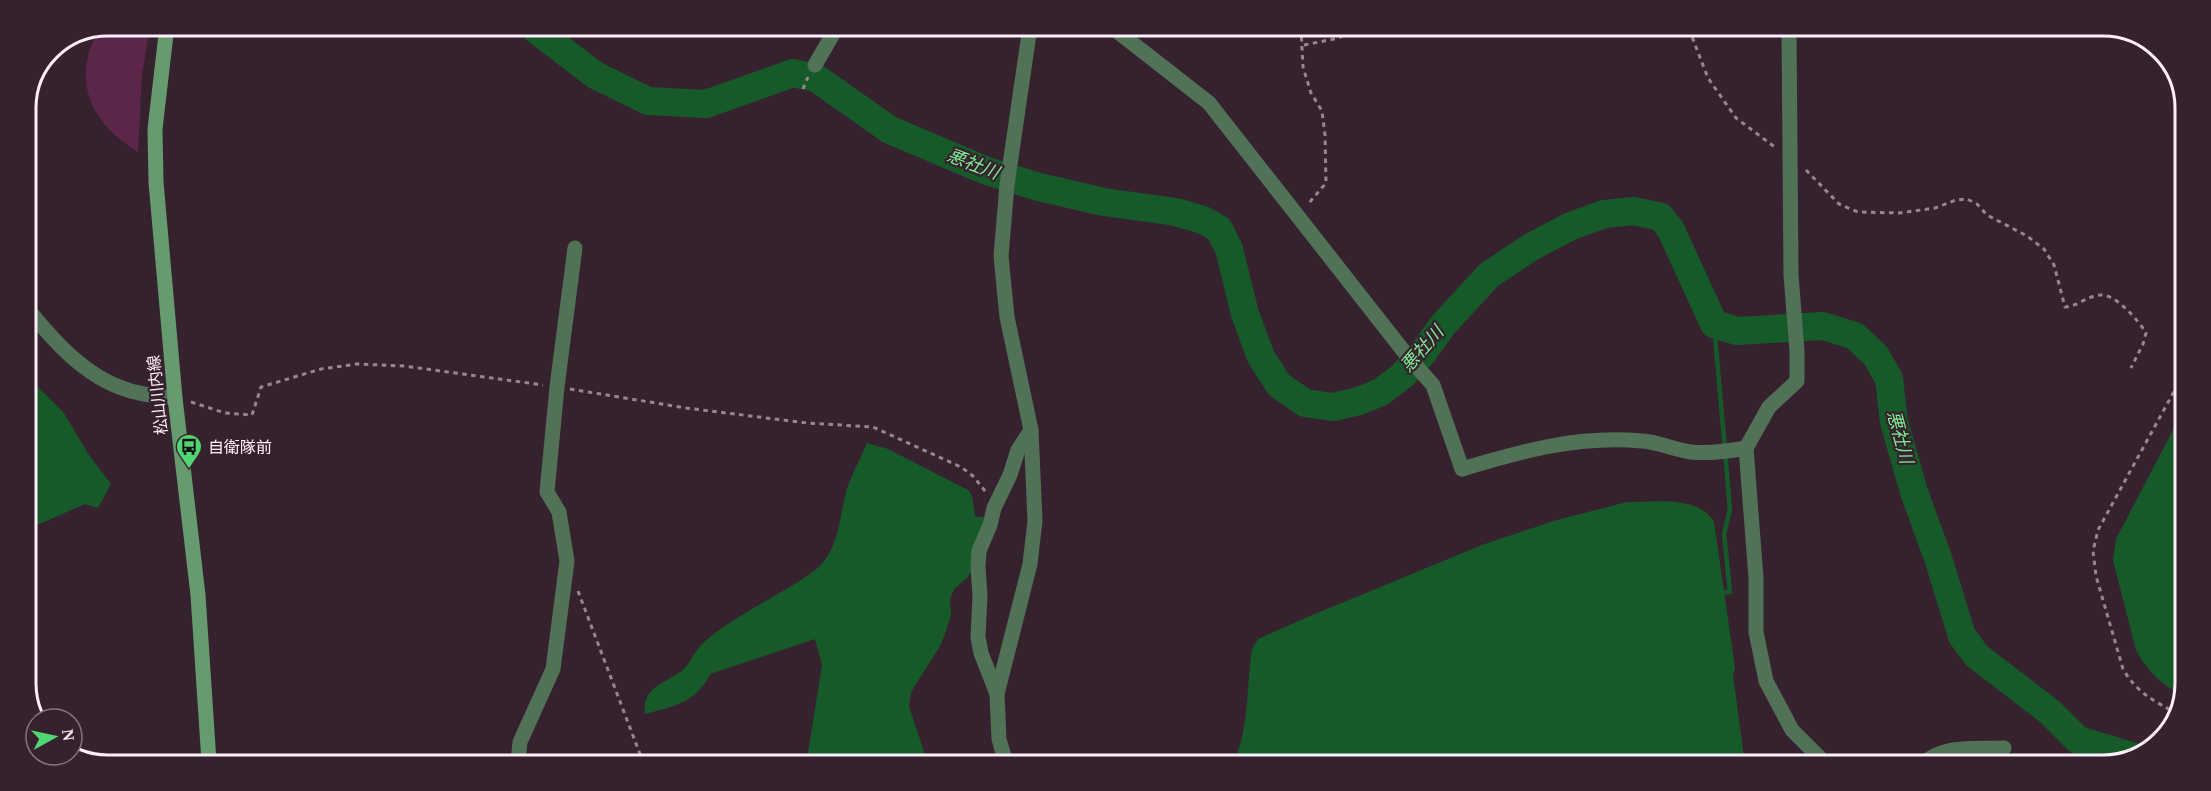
<svg xmlns="http://www.w3.org/2000/svg" width="2211" height="791" font-family="'Times New Roman','Noto Sans JP',serif">
	<style>
		.green { fill: #5c2649 }
		.water { fill: #175a2a }
		.lines { fill: none; stroke-linecap: round; stroke-linejoin: round }
		.stream { stroke: #175a2a; stroke-width: 4.5 }
		.river { stroke: #175a2a; stroke-width: 28 }
		.path { stroke: #978690; stroke-width: 3; stroke-dasharray: 4.5 4.5; stroke-linecap: butt }
		.minor { stroke: #517256; stroke-width: 15 }
		.tertiary { stroke: #517256; stroke-width: 15 }
		.secondary { stroke: #669b6f; stroke-width: 15 }
		.labels { text-anchor: middle; stroke-width: 4.5; stroke-linejoin: round; paint-order: stroke }
		.street-label { font-size: 16px; fill: #fef0f8; stroke: #36222e }
		.poi-label { font-size: 16px; fill: #fef0f8; stroke: #36222e; text-anchor: start }
		.water-label { font-size: 18px; font-style: italic; fill: #7fec95; stroke: #36222e }
		.rim { fill: none; stroke: #fef0f8; stroke-width: 3 }
	</style>
	<rect width="100%" height="100%" fill="#36222e"/>
	<!-- green -->
	<path class="green" d="M108 26H150L142 75 138 152C103 131 78 99 88 56 90 47 95 39 98 30Z"/>
	<!-- water -->
	<g class="water">
		<path d="M26 375 63 412 89 455 111 484 98 508 85 504 26 530Z"/>
		<path d="M2183 411 2181 695C2161 684 2147 671 2136 650L2116 572 2113 560 2116 539Z"/>
		<path d="M867 443 888 449 968 490 972 496 975 517H985L973 568 968 577 954 589 950 599 951 615 945 634 940 646 911 692 909 707 928 763H809L808 753 822 665 815 639 710 674C696 703 674 706 645 714 641 686 668 683 684 669 691 662 695 651 702 644 736 614 778 597 814 571 839 553 839 517 847 489 852 473 861 458 867 443Z"/>
		<path d="M1627 502C1655 502 1698 495 1714 522L1735 668 1733 675 1745 765 1233 764C1250 728 1246 686 1252 649L1258 639 1310 616 1482 545 1557 520Z"/>
	</g>
	<g class="lines">
		<!-- stream -->
		<path class="stream" d="M1714 324 1730 509 1724 534 1730 592H1725"/>
		<!-- river -->
		<path class="river" d="M531 26 595 75 648 101 706 104 793 73 816 78 890 130 987 171 1039 187 1104 202 1176 212 1203 220 1219 229 1229 249 1245 314 1261 357 1279 385 1305 403 1333 407 1359 401 1381 392 1403 375 1422 354 1443 325 1489 275 1531 247 1571 226 1604 214 1634 211 1661 217 1671 230 1714 324 1737 331 1823 326 1855 336 1876 356 1889 379 1894 422 1914 492 1938 558 1962 636 1977 656 2050 712 2078 740 2131 756"/>
		<!-- path -->
		<g class="path">
			<path d="M1301 28 1303 67 1311 93 1322 111 1325 135 1326 183 1308 204"/>
			<path d="M1689 29 1708 78 1736 118 1776 148"/>
			<path d="M1304 45 1339 38 1355 28"/>
			<path d="M803 89 808 77"/>
			<path d="M1806 170 1839 204 1858 212 1899 213 1935 208 1956 200 1967 199 1977 204 1987 215 2027 236 2044 249 2054 265 2065 307C2078 306 2087 296 2100 295 2115 293 2139 321 2146 333L2143 344 2131 368"/>
			<path d="M570 389 686 408 807 423 873 427 961 467 973 476 986 492"/>
			<path d="M191 402 225 413 252 415 261 387 321 369 357 364 404 366 543 385"/>
			<path d="M578 591 643 762"/>
			<path d="M2178 714C2154 701 2137 693 2123 669L2096 576 2093 551 2098 530 2183 375"/>
		</g>
		<!-- minor -->
		<g class="minor">
			<path d="M1113 28 1209 103 1409 358 1433 385 1462 469C1522 451 1579 435 1642 441 1659 442 1675 450 1691 452 1709 454 1729 451 1746 448"/>
			<path d="M1789 29 1791 275 1797 351V381L1769 407 1746 448 1756 578V632L1766 681 1792 730 1822 760 1829 765"/>
			<path d="M815 65 837 27"/>
			<path d="M997 694 1030 564 1035 521 1031 430"/>
			<path d="M518 762 520 742 553 669 567 561 559 512 547 492 557 387 575 248"/>
			<path d="M1006 763 999 739 997 694 981 653 978 637 980 596 978 567 979 551 990 525 994 508 1010 475 1018 450 1031 430 1007 317 1001 256 1007 185 1030 27"/>
			<path d="M1921 765C1944 744 1974 749 2004 748"/>
		</g>
		<!-- tertiary -->
		<path class="tertiary" d="M26 307C52 339 84 376 125 389 140 395 159 396 175 398"/>
		<!-- secondary -->
		<path class="secondary" d="M167 26 155 129 156 182 175 398 198 595 209 762"/>
	</g>
	<!-- icons -->
	<defs>
		<symbol id="bus-pin" viewBox="-11 -11 22 30"><path d="M0 17L-7.5 6A9.5 9.5 0 1 1 7.5 6Z" fill="#52d673" stroke="#36222e"/><path d="M-5-6H5V4H4V6H2V4H-2V6H-4V4H-5ZM-3.5-4V0h7V-4ZM-3.5 1.2v1.5H-2V1.2ZM2 1.2v1.5H3.5V1.2Z" fill="#111"/></symbol>
	</defs>
	<g fill-rule="evenodd">
		<use href="#bus-pin" x="174" y="432" width="30" height="40"/>
	</g>
	<g class="labels">
		<!-- street labels -->
		<g class="street-label">
			<text transform="translate(157 395) rotate(-96)" y="6">松山川内線</text>
		</g>
		<!-- poi labels -->
		<g class="poi-label">
			<text x="208" y="453">自衛隊前</text>
		</g>
		<!-- water labels -->
		<g class="water-label">
			<text transform="translate(973 164) rotate(21)" y="6">悪社川</text>
			<text transform="translate(1422 349) rotate(-49)" y="6">悪社川</text>
			<text transform="translate(1900 437) rotate(75)" y="6">悪社川</text>
		</g>
	</g>
	<!-- crop -->
	<path d="M0 0H2211V791H0ZM108 36H2103A72 72 0 0 1 2175 108V683A72 72 0 0 1 2103 755H108A72 72 0 0 1 36 683V108A72 72 0 0 1 108 36Z" fill="#36222e" fill-rule="evenodd"/>
	<path class="rim" d="M108 36H2103A72 72 0 0 1 2175 108V683A72 72 0 0 1 2103 755H108A72 72 0 0 1 36 683V108A72 72 0 0 1 108 36Z"/>
	<!-- north arrow -->
	<g transform="translate(54 737) rotate(82)"><circle r="28" fill="#36222e" stroke="#86747f" stroke-width="1.5"/>
	<path d="M0-4.5L10 22L0 15L-10 22Z" fill="#52d673"/>
	<text y="-9" font-size="16" font-weight="bold" text-anchor="middle" fill="#fef0f8">N</text>
	</g>
</svg>
